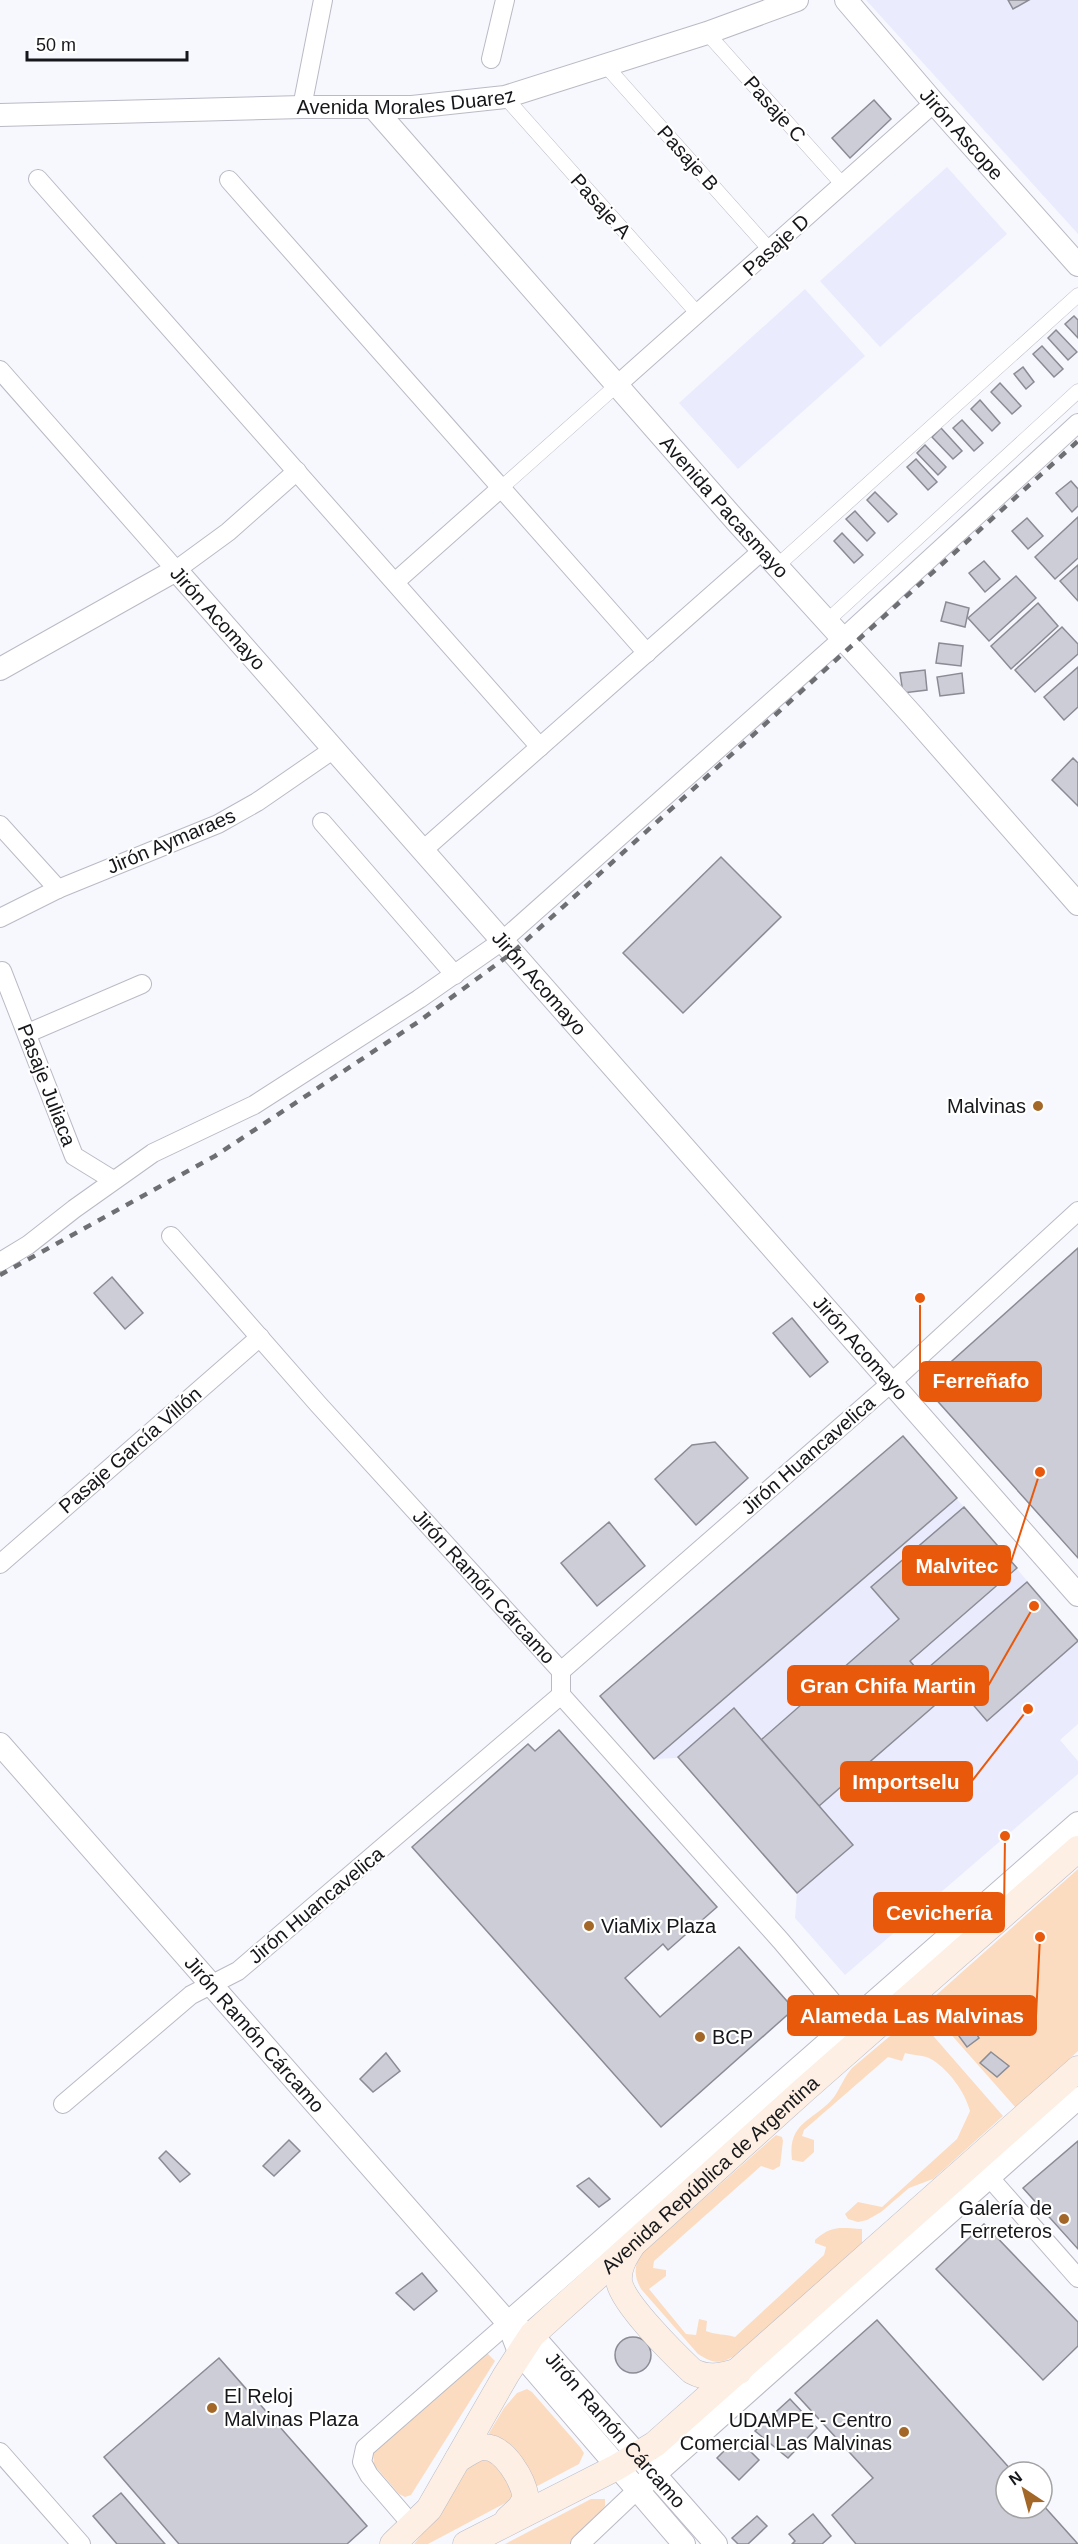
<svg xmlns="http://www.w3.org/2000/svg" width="1078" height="2544" font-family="Arial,sans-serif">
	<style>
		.built { fill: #eaebfd }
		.green { fill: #fcdcc0 }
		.building { fill: #cccdd7; stroke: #8a8b94; stroke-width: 1.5 }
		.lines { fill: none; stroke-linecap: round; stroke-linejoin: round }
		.pedestrian-casing { stroke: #babac5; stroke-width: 15 }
		.minor-casing { stroke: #babac5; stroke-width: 20 }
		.tertiary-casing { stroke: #babac5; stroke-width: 24 }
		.secondary-casing { stroke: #babac5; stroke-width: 27 }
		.pedestrian { stroke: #fff; stroke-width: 14 }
		.minor { stroke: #fff; stroke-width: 18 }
		.tertiary { stroke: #fff; stroke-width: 22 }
		.secondary { stroke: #fdefe3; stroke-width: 26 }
		.rail { stroke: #6e6f73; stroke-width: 4.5; stroke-dasharray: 8 8; stroke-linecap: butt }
		.poi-dot { fill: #a36828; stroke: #fff; stroke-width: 2 }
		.labels { text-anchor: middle; stroke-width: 4.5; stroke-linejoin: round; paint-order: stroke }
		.street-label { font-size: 20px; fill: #16171a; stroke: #fff }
		.poi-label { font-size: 20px; fill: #16171a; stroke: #fff; text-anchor: end }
		.leader { fill: none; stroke: #e8590c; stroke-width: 2 }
		.callout-dot { fill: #e8590c; stroke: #fff; stroke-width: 2 }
		.callout { fill: #e8590c; stroke: #e8590c; stroke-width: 2 }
		.callout-label { font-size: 21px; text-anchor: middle; font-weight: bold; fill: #fff }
	</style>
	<rect width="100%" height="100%" fill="#f7f8fe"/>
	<!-- built -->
	<g class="built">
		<path d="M866 0H1078V234Z"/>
		<path d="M947 167 1007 234 880 347 820 281Z"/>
		<path d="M805 289 865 356 738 469 679 403Z"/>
		<path d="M903 1436 1078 1640V1724L1060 1740 1078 1761V1774L845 1975 795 1918 797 1893 678 1758 654 1759 600 1696Z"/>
	</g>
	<!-- green -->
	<g class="green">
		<path d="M1078 1869V2051L1016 2108 925 2005Z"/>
		<path d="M915 2015 1003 2116 933 2179 909 2188 881 2212 867 2220 858 2222 848 2219 845 2214 858 2202 882 2207 957 2139 970 2111C965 2092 948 2068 929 2058 922 2055 912 2055 905 2053L902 2061 888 2057 804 2130 802 2136 814 2140V2152L803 2162 792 2160C787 2121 815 2121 834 2097 841 2087 844 2077 852 2068Z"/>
		<path d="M776 2135 782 2137 783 2141 780 2166 773 2170 761 2166 654 2261 653 2268 666 2270V2276L649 2289 686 2334 696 2335 699 2319 707 2321 706 2331C716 2335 725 2334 735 2337L824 2255 826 2247 815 2243V2240C832 2225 840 2228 862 2229V2244L734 2356C720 2365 712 2363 698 2354L641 2289C634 2277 634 2267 640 2255Z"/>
		<path d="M485 2351 495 2361 411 2495 405 2497 399 2494 374 2465 373 2452Z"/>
		<path d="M527 2389 532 2392 580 2447 584 2453 579 2464 428 2544H414L446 2505 504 2408 517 2393Z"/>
		<path d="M591 2499H605V2506L574 2544H505Z"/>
	</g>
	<!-- building -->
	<g class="building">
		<path d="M1008 0H1029L1013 9Z"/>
		<path d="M874 100 891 119 850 158 832 138Z"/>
		<path d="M1074 316 1078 320V338L1065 324Z"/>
		<path d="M1056 330 1077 352 1068 360 1048 338Z"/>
		<path d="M1042 346 1063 369 1054 377 1033 354Z"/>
		<path d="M1023 367 1034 382 1026 389 1014 374Z"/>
		<path d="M1000 383 1021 406 1012 414 991 392Z"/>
		<path d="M980 400 1000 423 992 431 971 409Z"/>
		<path d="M962 420 983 443 974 451 953 428Z"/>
		<path d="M941 428 962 451 953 459 932 437Z"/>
		<path d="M925 445 946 467 938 475 917 453Z"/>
		<path d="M916 459 937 482 928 490 907 467Z"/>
		<path d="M1071 481 1078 489V506L1072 512 1056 493Z"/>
		<path d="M875 492 897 514 888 522 867 500Z"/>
		<path d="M855 511 875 533 867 541 846 519Z"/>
		<path d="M1078 517V558L1055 579 1035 557Z"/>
		<path d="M1027 518 1043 536 1028 549 1012 531Z"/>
		<path d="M842 533 863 555 854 563 834 541Z"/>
		<path d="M984 561 1000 579 985 592 969 573Z"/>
		<path d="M1078 565V601L1060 581Z"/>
		<path d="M1016 576 1036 598 989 641 968 618Z"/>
		<path d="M946 602 969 608 965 627 941 621Z"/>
		<path d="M1038 603 1058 626 1011 669 991 646Z"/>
		<path d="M1062 627 1078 644V654L1035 692 1015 670Z"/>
		<path d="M939 643 963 646 961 666 936 663Z"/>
		<path d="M1078 667V707L1064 720 1044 697Z"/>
		<path d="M925 670 927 690 903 693 900 673Z"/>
		<path d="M962 673 964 693 940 696 937 677Z"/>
		<path d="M1073 758 1078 763V806L1052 780Z"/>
		<path d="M721 857 781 917 683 1013 623 953Z"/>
		<path d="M1078 1248V1558L924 1386Z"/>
		<path d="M112 1277 143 1313 125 1329 94 1293Z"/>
		<path d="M792 1318 828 1362 810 1377 773 1333Z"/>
		<path d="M903 1436 957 1498 654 1759 600 1696Z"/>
		<path d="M715 1442 748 1478 696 1525 655 1479 692 1445Z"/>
		<path d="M964 1507 1017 1568 910 1661 921 1674 1027 1582 1078 1641 987 1721 957 1686 819 1806 761 1740 899 1619 871 1587Z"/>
		<path d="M609 1522 645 1566 597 1606 561 1563Z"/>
		<path d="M734 1708 853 1845 797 1893 678 1757Z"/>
		<path d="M559 1730 717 1907 668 1950 663 1944 625 1978 660 2017 739 1947 794 2009 661 2127 412 1847 528 1744 535 1751Z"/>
		<path d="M970 2023 979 2038 967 2047 956 2032Z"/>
		<path d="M991 2052 1009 2066 997 2077 980 2063Z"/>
		<path d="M386 2053 400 2071 373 2092 360 2079Z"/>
		<path d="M289 2140 300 2151 274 2176 263 2166Z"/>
		<path d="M1078 2141V2249L1023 2188Z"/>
		<path d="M166 2151 190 2174 180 2182 159 2158Z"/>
		<path d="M589 2178 610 2199 599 2207 577 2186Z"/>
		<path d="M984 2224 1078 2322V2346L1043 2380 936 2269Z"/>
		<path d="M422 2273 437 2291 414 2310 396 2293Z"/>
		<path d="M877 2320 1013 2472H1006V2508H1042V2504L1078 2544H856L832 2515 873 2478 795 2393Z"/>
		<circle cx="633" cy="2355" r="18"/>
		<path d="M219 2358 367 2526 347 2544H179L104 2457Z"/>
		<path d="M790 2399 817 2428 788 2458 755 2431Z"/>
		<path d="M737 2438 759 2460 739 2480 717 2458Z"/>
		<path d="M121 2493 165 2544H117L93 2516Z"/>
		<path d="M813 2514 831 2536 822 2544H792L795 2541 789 2534Z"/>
		<path d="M757 2516 767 2526 748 2544H738L732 2538Z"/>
	</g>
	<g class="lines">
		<defs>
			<g id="pedestrian">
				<path d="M707 33 843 185"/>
				<path d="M606 66 770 250"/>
				<path d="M505 97 698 314"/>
				<path d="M501 488 617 385"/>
				<path d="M777 566 1078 295"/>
				<path d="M827 621 1078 391"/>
			</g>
			<g id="minor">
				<path d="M491 59 505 0"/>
				<path d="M302 107 323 0"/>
				<path d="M38 179 540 747"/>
				<path d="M229 180 647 653"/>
				<path d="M0 370 176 570 228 532 297 471"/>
				<path d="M617 385 934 103"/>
				<path d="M395 582 501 488"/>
				<path d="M322 822 455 975"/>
				<path d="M0 825 58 889"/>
				<path d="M422 851 763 550"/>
				<path d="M0 918 58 889 218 824 257 802 334 749"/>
				<path d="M2 971 74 1156 113 1180"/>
				<path d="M28 1033 142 984"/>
				<path id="s1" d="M171 1236 318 1404 561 1671V1695L781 1941 851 2024"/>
				<path d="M0 1262 28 1245 74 1209 153 1153 254 1105 419 999 502 941 842 639 1078 423"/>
				<path d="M0 1564 260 1337"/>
				<path d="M561 1671 891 1383 1078 1211"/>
				<path d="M63 2104 191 1995 238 1971 561 1695"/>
				<path d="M982 2169 1078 2278"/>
				<path d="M0 2452 81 2544"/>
				<path d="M413 2526 369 2475 362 2462 365 2448 508 2323"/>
				<path d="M580 2544 637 2490"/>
			</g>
			<g id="tertiary">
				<path id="s2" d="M846 0 934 103 1078 265"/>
				<path id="s3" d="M374 108 736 521 913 716 1078 904"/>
				<path id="s4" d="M0 115 302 107H412L505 97 707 33 797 0"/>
				<path id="s5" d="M0 669 176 570 1078 1595"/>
				<path id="s6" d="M0 1744 508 2323 519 2352 684 2544"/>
				<path d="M508 2323 1078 1823"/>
				<path id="s7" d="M516 2328 532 2335 716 2544"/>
				<path d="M637 2490 1078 2098"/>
			</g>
			<g id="secondary">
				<path d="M631 2247C624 2258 618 2268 619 2281 622 2303 675 2355 692 2371 709 2380 721 2376 739 2371"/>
				<path d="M458 2459C466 2455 475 2447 484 2447 505 2447 523 2480 526 2498L520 2508 508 2519"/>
				<path id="s8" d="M393 2544 429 2509 506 2375 532 2335 804 2090 1078 1849"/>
				<path d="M466 2544 617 2467 655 2444 1078 2069"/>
			</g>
		</defs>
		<!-- pedestrian casing -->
		<use href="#pedestrian" class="pedestrian-casing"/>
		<!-- minor casing -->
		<use href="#minor" class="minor-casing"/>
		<!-- tertiary casing -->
		<use href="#tertiary" class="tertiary-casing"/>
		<!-- secondary casing -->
		<use href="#secondary" class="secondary-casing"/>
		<!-- pedestrian -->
		<use href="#pedestrian" class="pedestrian"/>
		<!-- minor -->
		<use href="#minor" class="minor"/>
		<!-- tertiary -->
		<use href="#tertiary" class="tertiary"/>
		<!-- secondary -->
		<use href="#secondary" class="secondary"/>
		<!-- rail -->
		<path class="rail" d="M0 1275 215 1156 418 1022 512 953 1078 441"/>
	</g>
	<!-- markers -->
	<g class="poi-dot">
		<circle cx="1038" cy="1106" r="6"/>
		<circle cx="589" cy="1926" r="6"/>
		<circle cx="700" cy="2037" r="6"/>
		<circle cx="1064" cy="2219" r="6"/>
		<circle cx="212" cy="2408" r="6"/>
		<circle cx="904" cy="2432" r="6"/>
	</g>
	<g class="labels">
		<!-- street labels -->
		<g class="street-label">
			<text dy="7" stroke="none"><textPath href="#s4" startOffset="406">Avenida Morales Duarez</textPath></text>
			<text transform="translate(775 109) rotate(48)" y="7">Pasaje C</text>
			<text dy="7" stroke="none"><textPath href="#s2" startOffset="177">Jirón Ascope</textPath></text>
			<text transform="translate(688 158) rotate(48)" y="7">Pasaje B</text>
			<text transform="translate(601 206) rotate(48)" y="7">Pasaje A</text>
			<text transform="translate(776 245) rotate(-42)" y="7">Pasaje D</text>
			<text dy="7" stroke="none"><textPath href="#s3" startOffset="531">Avenida Pacasmayo</textPath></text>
			<text transform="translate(218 618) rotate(48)" y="7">Jirón Acomayo</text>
			<text transform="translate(171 841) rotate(-23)" y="7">Jirón Aymaraes</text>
			<text dy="7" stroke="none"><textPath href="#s5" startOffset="752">Jirón Acomayo</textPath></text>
			<text transform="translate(47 1085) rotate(69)" y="7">Pasaje Juliaca</text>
			<text dy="7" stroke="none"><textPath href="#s5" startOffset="1238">Jirón Acomayo</textPath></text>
			<text transform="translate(130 1450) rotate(-41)" y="7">Pasaje García Villón</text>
			<text transform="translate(808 1455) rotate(-41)" y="7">Jirón Huancavelica</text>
			<text dy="7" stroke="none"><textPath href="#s1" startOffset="470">Jirón Ramón Cárcamo</textPath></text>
			<text transform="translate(316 1905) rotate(-40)" y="7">Jirón Huancavelica</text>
			<text dy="7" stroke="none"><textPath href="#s6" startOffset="386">Jirón Ramón Cárcamo</textPath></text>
			<text dy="7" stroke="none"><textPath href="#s8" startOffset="492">Avenida República de Argentina</textPath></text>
			<text dy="7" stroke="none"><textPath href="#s7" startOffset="144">Jirón Ramón Cárcamo</textPath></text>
		</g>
		<!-- poi labels -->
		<g class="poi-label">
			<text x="1026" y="1113">Malvinas</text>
			<text x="601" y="1933" text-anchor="start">ViaMix Plaza</text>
			<text x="712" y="2044" text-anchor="start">BCP</text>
			<text x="1052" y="2215">Galería de<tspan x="1052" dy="23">Ferreteros</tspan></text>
			<text x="224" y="2403" text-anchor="start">El Reloj<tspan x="224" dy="23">Malvinas Plaza</tspan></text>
			<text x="892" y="2427">UDAMPE - Centro<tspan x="892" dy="23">Comercial Las Malvinas</tspan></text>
		</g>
	</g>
	<!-- callouts -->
	<path class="leader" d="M920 1298L920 1381M1040 1472L1010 1565M1034 1606L988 1686M1028 1709L972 1781M1005 1836L1004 1913M1040 1937L1036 2016"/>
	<g class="callout-dot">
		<circle cx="920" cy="1298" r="6"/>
		<circle cx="1040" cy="1472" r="6"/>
		<circle cx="1034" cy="1606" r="6"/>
		<circle cx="1028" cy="1709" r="6"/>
		<circle cx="1005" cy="1836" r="6"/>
		<circle cx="1040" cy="1937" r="6"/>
	</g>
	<g class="callout">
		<rect x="920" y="1362" width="121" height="39" rx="6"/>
		<rect x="903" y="1546" width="107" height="39" rx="6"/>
		<rect x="788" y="1666" width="200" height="39" rx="6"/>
		<rect x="841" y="1762" width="131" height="39" rx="6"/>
		<rect x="874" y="1893" width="130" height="39" rx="6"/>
		<rect x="788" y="1996" width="248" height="39" rx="6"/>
	</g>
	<g class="callout-label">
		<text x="981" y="1388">Ferreñafo</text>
		<text x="957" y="1573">Malvitec</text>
		<text x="888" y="1693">Gran Chifa Martin</text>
		<text x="906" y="1789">Importselu</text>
		<text x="939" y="1920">Cevichería</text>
		<text x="912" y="2023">Alameda Las Malvinas</text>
	</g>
	<!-- north arrow -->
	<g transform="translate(1024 2490) rotate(324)"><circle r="28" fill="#ffffff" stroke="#a2a2a3" stroke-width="1.5"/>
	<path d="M0-4.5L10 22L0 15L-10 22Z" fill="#a36828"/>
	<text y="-9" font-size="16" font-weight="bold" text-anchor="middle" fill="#16171a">N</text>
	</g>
	<!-- scale -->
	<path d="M27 51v9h160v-9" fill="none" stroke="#16171a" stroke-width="3"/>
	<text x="36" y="51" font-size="18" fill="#16171a" stroke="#ffffff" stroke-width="4.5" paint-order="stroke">50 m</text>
</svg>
